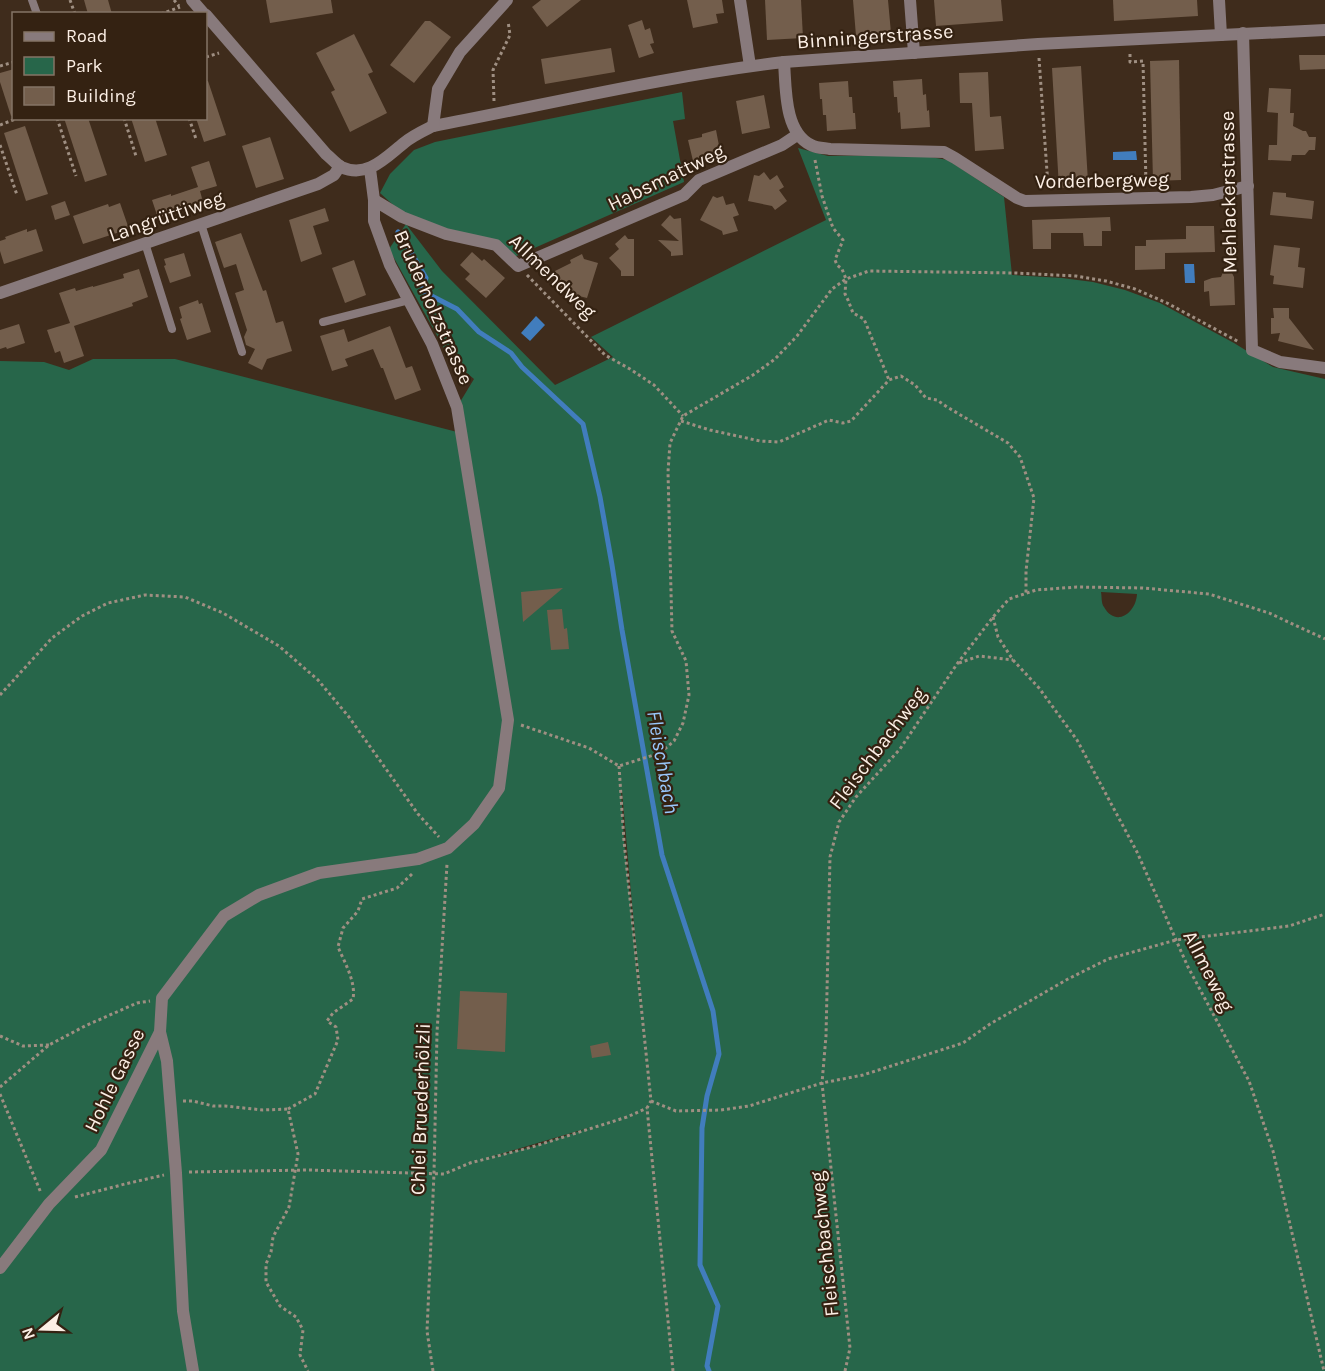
<svg xmlns="http://www.w3.org/2000/svg" width="1325" height="1371" font-family="Karla,sans-serif">
	<style>
		.green { fill: #27664a; fill-rule: evenodd }
		.water { fill: #417dbd }
		.lines { fill: none; stroke-linecap: round; stroke-linejoin: round }
		.stream { stroke: #417dbd; stroke-width: 5 }
		.building { fill: #735e4c }
		.path { stroke: #9f8f82; stroke-width: 3; stroke-dasharray: 3 3; stroke-linecap: butt }
		.lane { stroke: #887a7c; stroke-width: 8 }
		.street { stroke: #887a7c; stroke-width: 12 }
		.labels { text-anchor: middle; stroke-width: 4.5; stroke-linejoin: round; paint-order: stroke }
		.street-label { font-size: 20px; fill: #fcefe5; stroke: #342212 }
		.water-label { font-size: 21px; font-style: italic; fill: #99c7fb; stroke: #342212 }
	</style>
	<rect width="100%" height="100%" fill="#3f2c1c"/>
	<!-- green -->
	<g class="green">
		<path d="M682 92 685 119 673 121 684 182 514 257 402 213 380 193 390 174 414 150 435 142Z"/>
		<path d="M798 148 828 156 918 155 948 160 1004 197 1012 275 1062 278 1093 282 1125 290 1160 303 1234 343 1273 367 1325 379V1371H0V361L44 362 69 370 93 359H175L461 433 457 407 474 379 450 359 389 249 406 224 442 271 555 385 613 357 591 337 826 220ZM1101 592 1137 594C1136 613 1116 628 1104 607 1101 603 1102 597 1101 592ZM621 791H622L642 1017 624 841ZM595 1126 532 1147 487 1158Z"/>
	</g>
	<!-- water -->
	<g class="water">
		<path d="M1136 151 1137 160H1113V152Z"/>
		<path d="M1184 264H1194L1195 283H1185Z"/>
		<path d="M536 316 545 325 530 341 521 333Z"/>
	</g>
	<g class="lines">
		<!-- stream -->
		<path class="stream" d="M398 232 404 240 426 278 423 287 424 292 457 309 479 332 511 353 522 367 583 424 600 497 612 565 622 630 662 855 713 1011 719 1054 707 1096 702 1128 700 1265 718 1306 707 1366 709 1371"/>
	</g>
	<!-- building -->
	<g class="building">
		<path d="M84 0H108L112 14H88Z"/>
		<path d="M266 0H331L333 13 270 23Z"/>
		<path d="M541 0H581L547 27 532 7Z"/>
		<path d="M687 0H722L724 13 716 14 718 23 693 28Z"/>
		<path d="M765 0H801L803 38 767 40Z"/>
		<path d="M853 0H888L891 33 856 36Z"/>
		<path d="M934 0H1001L1003 21 936 26Z"/>
		<path d="M1113 0H1197L1198 16 1114 21Z"/>
		<path d="M642 20 645 30 650 28 654 43 650 44 654 53 639 58 628 25Z"/>
		<path d="M425 21H430L451 37 414 83 390 65Z"/>
		<path d="M354 34 373 72 368 74 387 113 350 132 331 92 335 90 316 53Z"/>
		<path d="M611 48 615 72 545 84 541 59Z"/>
		<path d="M1299 55H1325V69L1300 70Z"/>
		<path d="M1179 60 1181 180 1153 181 1150 61Z"/>
		<path d="M1081 66 1088 182H1084L1085 186 1059 188 1052 68Z"/>
		<path d="M14 69V115L11 116 0 82V73Z"/>
		<path d="M988 72 990 117 1001 116 1004 149 975 151 972 103H960L959 73Z"/>
		<path d="M922 79 923 95 926 94 927 111 929 110 930 127 901 129 900 112 898 113 897 97H894L893 81Z"/>
		<path d="M206 81H208L226 135 204 142 196 118H206Z"/>
		<path d="M848 81 849 97H852L853 113H855L856 129 827 131 826 115H823L822 99H820L819 83Z"/>
		<path d="M1269 88 1291 89 1290 113H1294L1293 126 1303 131H1306L1309 137H1316L1315 150H1309L1305 155H1292L1291 161 1268 160 1269 145H1277L1278 113 1267 112Z"/>
		<path d="M764 95 770 128 742 134 736 101Z"/>
		<path d="M64 118H88L107 175 85 182Z"/>
		<path d="M131 118H155L167 155 145 162Z"/>
		<path d="M25 126 48 194 26 201 4 133Z"/>
		<path d="M716 130 721 156 707 159 708 162 694 165 688 140 702 137V134Z"/>
		<path d="M270 137 284 179 256 188 242 146Z"/>
		<path d="M209 161 217 186 200 191 203 202 158 218 152 200 171 194V196L198 187 191 167Z"/>
		<path d="M764 172 770 180 777 175 784 187 779 190 787 201 775 210 772 206 748 201 754 175 759 176Z"/>
		<path d="M1273 192 1286 193V197L1314 201 1312 219 1270 215Z"/>
		<path d="M713 196 717 198 723 196 726 205 734 203 739 215 733 217 738 231 723 235 722 231 700 220Z"/>
		<path d="M65 201 70 215 55 220 51 206Z"/>
		<path d="M120 203 129 229 83 244 73 216 108 204 109 207Z"/>
		<path d="M325 208 329 221 313 226 322 254 301 262 289 220Z"/>
		<path d="M670 215 674 219 681 218 683 255 671 256V252L658 240 679 241 661 225Z"/>
		<path d="M1110 217 1111 231H1102V246H1084L1083 233H1051V249H1033L1032 220Z"/>
		<path d="M1186 226H1214L1215 252 1165 253V269L1135 270V246H1146V240L1186 239Z"/>
		<path d="M27 229V232L36 229 43 251 4 264 0 251V241L6 239 5 237Z"/>
		<path d="M241 233 263 291 266 290 276 323 283 321 292 351 267 359 262 370 248 363 255 349 246 345 244 337 247 330 235 293 244 290 236 264 224 268 215 242Z"/>
		<path d="M625 235 628 239H634V276H621V271L609 258 619 249 615 244Z"/>
		<path d="M1274 245 1300 248 1298 267 1305 268 1303 288 1273 284 1274 276 1270 275Z"/>
		<path d="M472 252 482 261 484 259 505 278 486 298 465 279 470 274 460 265Z"/>
		<path d="M184 253 191 276 170 283 164 266 166 265 164 259Z"/>
		<path d="M582 254 584 259 598 263 587 298 563 292 553 272 571 263 570 260Z"/>
		<path d="M354 260 366 295 345 303 332 268Z"/>
		<path d="M1227 263 1234 277 1235 305 1210 306 1209 291 1204 292V281L1212 278 1221 277Z"/>
		<path d="M139 269 148 297 132 303 133 306 74 326 84 356 64 363 60 351 55 353 47 330 70 323 59 293 75 288 76 291 93 286V287L124 278 123 274Z"/>
		<path d="M198 300 199 304 202 303 211 332 187 340 180 319 182 318 179 307Z"/>
		<path d="M1273 308H1289V318L1314 350 1278 341 1280 333 1271 334V318H1274Z"/>
		<path d="M19 324 25 343 7 349 6 347 0 349V330Z"/>
		<path d="M390 326 406 368 412 366 421 390 395 400 383 368H381L373 349 345 359 348 366 332 371 320 336 344 329 348 342Z"/>
		<path d="M563 588 523 622 521 592Z"/>
		<path d="M562 609 564 629 567 628 569 649 551 650 547 610Z"/>
		<path d="M460 991 507 993 505 1052 457 1049Z"/>
		<path d="M608 1042 611 1055 592 1058 590 1046Z"/>
	</g>
	<g class="lines">
		<!-- path -->
		<g class="path">
			<path d="M70 0 75 14"/>
			<path d="M174 0 179 6"/>
			<path d="M161 14 180 7"/>
			<path d="M1130 54V62L1143 61 1146 184"/>
			<path d="M206 57 219 53"/>
			<path d="M1039 58 1048 186"/>
			<path d="M0 66 14 62"/>
			<path d="M494 101 493 70 510 35 508 21"/>
			<path d="M57 118 76 176"/>
			<path d="M124 118 136 156"/>
			<path d="M189 118 196 139"/>
			<path d="M0 125 18 118"/>
			<path d="M0 145 17 195"/>
			<path d="M815 160 822 196 833 228 843 240 835 260 837 265 842 269 846 279 845 294 848 300 853 313 864 319 889 380"/>
			<path d="M527 275 605 355 630 369 654 385 683 416"/>
			<path d="M681 421 710 430 760 441 779 442 829 420 843 423 851 421 889 380 901 376 915 385 926 398 937 400 947 407 1008 443 1020 457 1034 498 1026 571V593"/>
			<path d="M993 617 998 637 1013 660 1039 688 1077 740 1137 852 1188 967 1249 1081 1273 1151 1324 1371"/>
			<path d="M959 663 979 656 1013 660"/>
			<path d="M0 695 52 638 82 616 108 603 145 595 185 597 223 613 279 646 318 680 349 717 418 814 439 837"/>
			<path d="M521 725 589 748 619 766 660 753 674 741 683 723 689 695 686 661 672 631 668 472 670 443 683 416 753 375 775 359 797 336 832 289 846 279 869 271 1015 273 1076 276 1106 281 1135 289 1167 303 1239 342"/>
			<path d="M619 766 624 841 651 1101 647 1108 673 1371"/>
			<path d="M0 1036 23 1046 49 1045"/>
			<path d="M0 1087 49 1045 85 1026 137 1003 150 1001"/>
			<path d="M0 1094 41 1193"/>
			<path d="M183 1101H193L213 1106H225L263 1110 288 1109 298 1154 289 1207 273 1237 271 1252 266 1264V1282L280 1306 296 1317 303 1330 300 1355 308 1371"/>
			<path d="M651 1101 676 1111 721 1110 749 1106 822 1083 863 1075 963 1043 990 1024 1068 979 1108 959 1176 940 1289 926 1325 914"/>
			<path d="M288 1109 315 1094 338 1040 336 1027 327 1021 333 1013 353 999C356 982 345 963 338 947L343 928 358 911 362 899 397 888 412 874"/>
			<path d="M189 1172 308 1170 444 1174 470 1163 532 1147 627 1117 647 1108"/>
			<path d="M75 1197 125 1184 164 1175"/>
			<path d="M433 1371 427 1331 434 1173 437 1033 447 864"/>
			<path d="M845 1371 850 1348 822 1083 826 1036 830 857 839 822 856 797 900 749 957 664 993 617 1009 599 1036 590 1077 587 1143 588 1209 594 1269 613 1325 639"/>
		</g>
		<!-- lane -->
		<g class="lane">
			<path d="M32 0 37 14"/>
			<path d="M201 224 242 352"/>
			<path d="M145 243 172 329"/>
			<path d="M323 322 409 300"/>
		</g>
		<!-- street -->
		<g class="street">
			<path d="M192 0 204 14"/>
			<path d="M740 0 750 66"/>
			<path d="M910 0 914 53"/>
			<path d="M1219 0 1221 35"/>
			<path d="M206 15 326 154C331 158 336 164 341 167 367 179 385 158 404 143 412 136 423 131 433 126 549 104 666 76 784 62L1038 44 1325 30"/>
			<path d="M1243 33 1252 350 1280 362 1325 368"/>
			<path d="M784 62C786 88 784 132 811 145 816 148 824 148 830 149L944 152 955 158 1017 198 1025 201 1191 197 1213 195 1248 186"/>
			<path d="M433 126 438 89 460 52 507 0"/>
			<path d="M374 200 402 217 446 234 496 245 518 266 684 195 699 180 782 145 797 135"/>
			<path d="M0 293 318 184 334 175 340 166"/>
			<path d="M160 1032 167 1061 176 1173 183 1311 193 1371"/>
			<path d="M0 1268 49 1204 101 1150 160 1032 162 998 224 916 259 895 319 873 418 859 448 848 474 824 499 788 508 720 457 407 432 344 390 265 374 221V200L370 169"/>
		</g>
	</g>
	<g class="labels">
		<!-- street labels -->
		<g class="street-label">
			<text transform="translate(875 36) rotate(-4)" y="7">Binningerstrasse</text>
			<text transform="translate(666 177) rotate(-26)" y="7">Habsmattweg</text>
			<text transform="translate(1102 180) rotate(-1)" y="7">Vorderbergweg</text>
			<text transform="translate(1228 192) rotate(-91)" y="7">Mehlackerstrasse</text>
			<text transform="translate(166 216) rotate(-19)" y="7">Langrüttiweg</text>
			<text transform="translate(553 276) rotate(44)" y="7">Allmendweg</text>
			<text transform="translate(434 307) rotate(66)" y="7">Bruderholzstrasse</text>
			<text transform="translate(877 748) rotate(-53)" y="7">Fleischbachweg</text>
			<text transform="translate(1209 971) rotate(63)" y="7">Allmeweg</text>
			<text transform="translate(114 1080) rotate(-64)" y="7">Hohle Gasse</text>
			<text transform="translate(420 1109) rotate(-88)" y="7">Chlei Bruederhölzli</text>
			<text transform="translate(824 1244) rotate(-96)" y="7">Fleischbachweg</text>
		</g>
		<!-- water labels -->
		<g class="water-label">
			<text transform="translate(663 762) rotate(80)" y="7">Fleischbach</text>
		</g>
	</g>
	<!-- legend -->
	<rect x="12" y="12" width="195" height="108" fill="#342212" stroke="#847466" stroke-width="1.5"/>
	<rect x="24" y="32" width="30" height="9" fill="#887a7c" stroke="#847466" stroke-width="1.5"/>
	<text x="66" y="42" font-size="18" fill="#fcefe5">Road</text>
	<rect x="24" y="57" width="30" height="18" fill="#27664a" stroke="#847466" stroke-width="1.5"/>
	<text x="66" y="72" font-size="18" fill="#fcefe5">Park</text>
	<rect x="24" y="87" width="30" height="18" fill="#735e4c" stroke="#847466" stroke-width="1.5"/>
	<text x="66" y="102" font-size="18" fill="#fcefe5">Building</text>
	<!-- north arrow -->
	<g transform="translate(42 1329) rotate(251)" stroke="#342212" stroke-width="4.5" paint-order="stroke">
	<path d="M0-4.5L10 22L0 15L-10 22Z" fill="#fcefe5"/>
	<text y="-9" font-size="16" font-weight="bold" text-anchor="middle" fill="#fcefe5">N</text>
	</g>
</svg>
